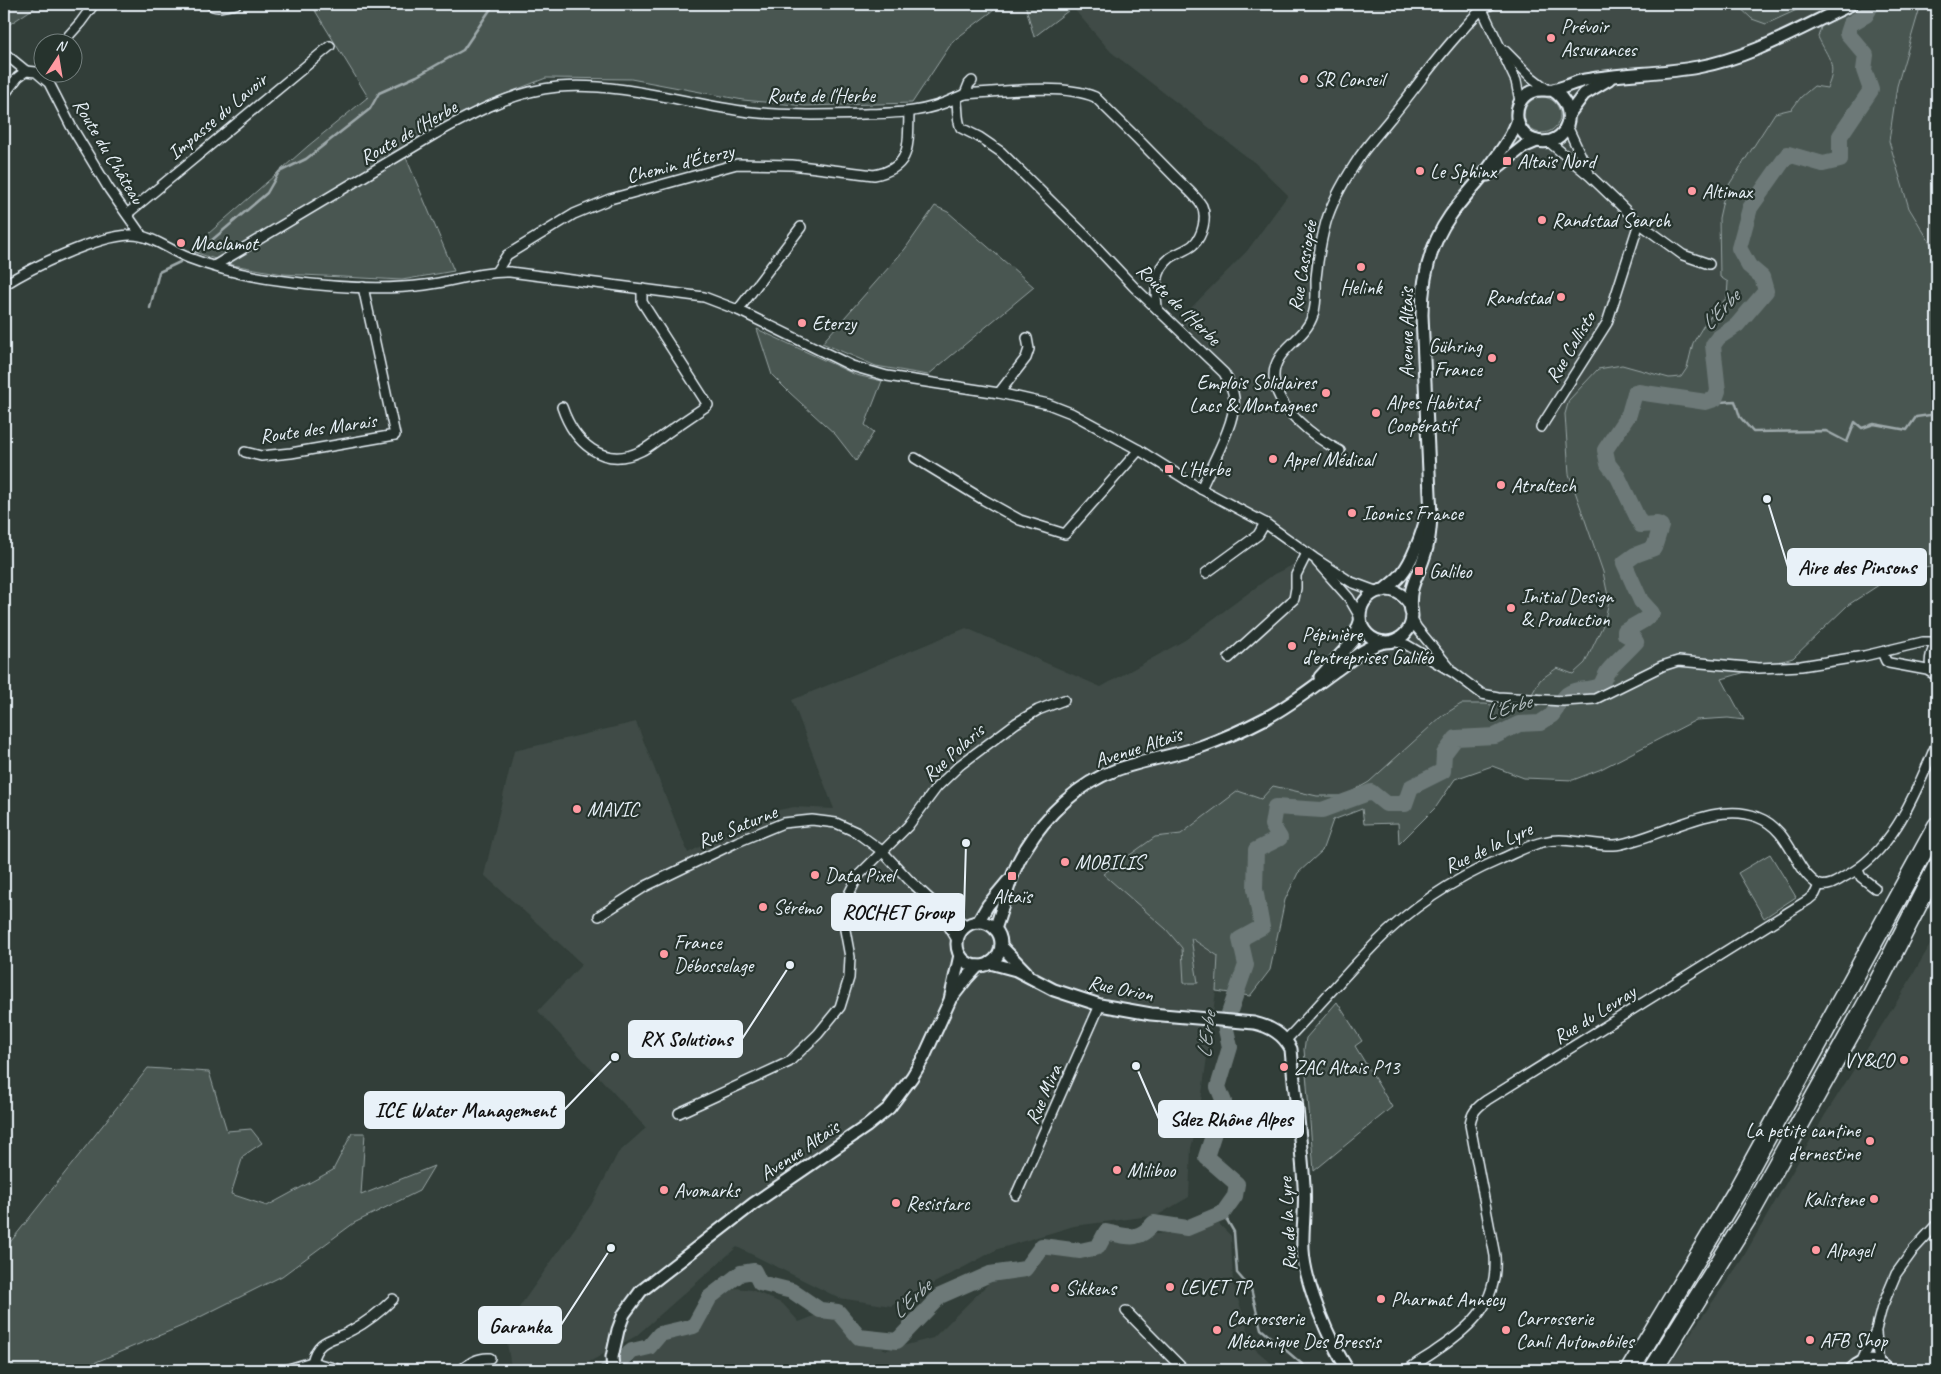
<svg xmlns="http://www.w3.org/2000/svg" width="1941" height="1374" font-family="Caveat,sans-serif">
	<style>
		.built { fill: #3f4b46 }
		.green { fill: #495651; stroke: #98a4a4 }
		.lines { fill: none; stroke-linecap: round; stroke-linejoin: round }
		.stream { stroke: #9ea9ab; stroke-width: 2.5 }
		.river { stroke: #6d7978; stroke-width: 16 }
		.minor-casing { stroke: #e8f1f8; stroke-width: 12 }
		.tertiary-casing { stroke: #e8f1f8; stroke-width: 15 }
		.secondary-casing { stroke: #e8f1f8; stroke-width: 18 }
		.motorway-casing { stroke: #e8f1f8; stroke-width: 21 }
		.minor { stroke: #26332d; stroke-width: 9 }
		.tertiary { stroke: #26332d; stroke-width: 11 }
		.secondary { stroke: #26332d; stroke-width: 14 }
		.motorway { stroke: #26332d; stroke-width: 18 }
		.poi-dot { fill: #ff9aa2; stroke: #26332d; stroke-width: 2 }
		.labels { text-anchor: middle; stroke-width: 4.5; stroke-linejoin: round; paint-order: stroke }
		.poi-label { font-size: 20px; fill: #e8f1f8; stroke: #26332d; text-anchor: start }
		.street-label { font-size: 20px; fill: #e8f1f8; stroke: #26332d }
		.water-label { font-size: 21px; font-style: italic; fill: #b1bbbe; stroke: #26332d }
		.leader { fill: none; stroke: #e8f1f8; stroke-width: 2 }
		.callout-dot { fill: #e8f1f8; stroke: #26332d; stroke-width: 2 }
		.callout { fill: #e8f1f8; stroke: #e8f1f8; stroke-width: 2 }
		.callout-label { font-size: 21px; text-anchor: middle; font-weight: bold; fill: #111 }
	</style>
	<rect width="100%" height="100%" fill="#323e39"/>
	<filter id="ink" filterUnits="userSpaceOnUse"><feTurbulence type="fractalNoise" baseFrequency=".02" numOctaves="2"/><feDisplacementMap in="SourceGraphic" scale="10" xChannelSelector="R" yChannelSelector="G"/><feConvolveMatrix kernelMatrix="1 2 1 2 8 2 1 2 1" color-interpolation-filters="sRGB"/></filter>
	<g filter="url(#ink)">
		<!-- built -->
		<g class="built">
			<path d="M1077 4H1736L1752 19 1781 18 1810 4H1828L1818 37 1832 66 1833 76 1827 88 1819 86 1801 97 1719 218 1720 277 1728 282 1727 298 1705 323 1693 343 1687 368 1681 377 1669 378 1656 373 1569 400 1565 414 1569 474 1603 572 1609 601 1604 623 1585 663 1573 674 1557 668 1540 680 1525 708H1511L1485 704H1461L1442 716 1369 782 1344 796H1317L1297 793 1190 938 1218 956 1216 991 1198 1123 1191 1148 1189 1197 1158 1215 1074 1226 998 1249 891 1306 839 1298 737 1247 636 1336 575 1370H504L511 1367 507 1343 518 1309 591 1205 618 1153 646 1128 538 1011 582 964 484 875 514 751 636 722 688 853 763 813 794 807 834 809 792 700 966 628 1101 687 1185 640 1274 574 1295 564 1300 555 1252 523 1205 497 1238 414 1240 397 1236 381 1180 319 1247 251 1288 195 1255 163 1111 52 1072 7Z"/>
			<path d="M1921 4H1937V254L1909 208 1889 141 1897 86Z"/>
			<path d="M1937 933V1370H1665L1741 1261 1825 1115 1901 995Z"/>
			<path d="M1219 1224 1231 1236 1233 1284 1254 1348 1279 1370H636L632 1358 649 1351 665 1337 696 1330 710 1302 736 1288 752 1290 783 1304 799 1322 814 1316 839 1318 850 1336 887 1350 933 1338 992 1280 1028 1273 1043 1254 1073 1258 1092 1255 1112 1239 1191 1230Z"/>
		</g>
		<!-- green -->
		<g class="green">
			<path d="M4 4H40L4 28Z"/>
			<path d="M311 4H1002L953 41 912 103 805 106 743 100 631 79 546 78 505 94 402 148 454 271 402 280 283 274 233 265 194 252 200 241 308 146 368 97Z"/>
			<path d="M1025 4H1077L1034 37Z"/>
			<path d="M1736 4H1810L1766 24 1752 19Z"/>
			<path d="M1828 4H1921L1897 86 1889 141 1909 208 1937 254V566L1899 572 1848 605 1793 658 1722 679 1744 720 1728 718 1696 720 1599 770 1573 780 1524 778 1492 766 1455 779 1436 807 1399 844 1398 823 1364 824 1362 809 1333 820 1322 851 1298 873 1285 900 1270 970 1250 996 1216 991 1218 956 1191 938 1198 983H1184L1182 948 1166 929 1103 874 1155 837 1181 834 1238 791 1261 799 1273 786 1317 796H1344L1369 782 1442 716 1461 704H1485L1511 708H1524L1540 680 1557 668 1573 674 1585 663 1604 623 1609 601 1603 572 1569 474 1565 414 1569 400 1598 369 1622 365 1669 378 1681 377 1687 368 1693 343 1705 323 1727 297 1728 282 1720 277 1719 218 1725 191 1775 113 1792 109 1801 97 1814 86 1827 88C1838 65 1828 58 1818 37Z"/>
			<circle cx="1542" cy="115" r="18"/>
			<path d="M935 206 948 212 1034 287 928 375 876 366 822 343 905 249Z"/>
			<path d="M757 329 856 375 882 381 865 425 874 432 856 461 835 434 790 393 772 375Z"/>
			<path d="M1770 854 1796 897 1764 918 1738 873Z"/>
			<path d="M1337 1002 1362 1041 1355 1046 1392 1107 1314 1171 1304 1049 1306 1038Z"/>
			<path d="M148 1068 209 1072 227 1131 251 1129 262 1143 243 1156 231 1194 267 1206 333 1170 352 1133H365L361 1195 434 1166 419 1191 354 1223 282 1276 182 1326 77 1370H4V1250Z"/>
		</g>
		<g class="lines">
			<!-- stream -->
			<g class="stream">
				<path d="M195 253 205 246 267 193 279 172 306 159 370 109 379 93 417 76 463 50 494 4"/>
				<path d="M150 308 159 272 180 262"/>
				<path d="M1715 399 1720 402 1735 401 1740 417 1753 432 1826 431 1847 442 1855 422 1862 428 1874 424 1907 430 1916 417 1937 414"/>
				<path d="M1223 1213 1234 1232 1237 1273 1251 1289 1261 1329 1309 1370"/>
			</g>
			<!-- river -->
			<g class="river">
				<path d="M1564 698C1572 687 1585 691 1597 687 1603 685 1604 676 1608 671 1616 661 1627 652 1636 642L1634 639 1625 634V631L1644 620 1652 613 1641 601 1624 563 1635 555 1654 548 1661 526 1657 524 1641 525 1618 477 1608 464 1605 450 1629 414 1635 393 1638 392 1706 402 1715 399 1718 391 1713 345 1718 338 1737 325 1766 291 1762 277 1749 266 1739 248 1750 208 1788 154 1823 164 1840 160V136L1871 90 1864 70 1866 55 1847 33 1850 24 1866 15 1872 4"/>
				<path d="M607 1370 632 1351 649 1347 660 1334 694 1326 710 1297 741 1273 754 1271 760 1283 792 1291 820 1310 838 1312 859 1337 897 1341 940 1296 990 1274 1025 1269 1042 1246 1080 1251 1098 1247 1106 1232C1129 1237 1138 1242 1154 1223L1187 1228 1223 1213 1235 1196 1237 1184 1206 1157 1224 1102 1218 1087 1230 1047 1225 1025 1246 965 1240 939 1262 927 1255 889 1256 850 1280 838 1272 825 1275 807 1322 810 1371 792 1386 804H1405L1411 787 1443 771 1444 754 1456 738 1495 736 1519 724 1540 723 1552 715 1557 708"/>
			</g>
			<defs>
				<g id="minor">
					<path d="M210 4C216 10 228 5 236 4"/>
					<path d="M1480 5 1516 81 1520 101"/>
					<path d="M63 42 80 23 94 4"/>
					<path d="M1505 51 1530 76 1548 90"/>
					<path d="M4 53 26 71"/>
					<path d="M965 94 969 84 972 81"/>
					<path d="M4 95 18 77 26 71 36 72 49 83 71 126 109 189 142 236"/>
					<path d="M956 98 965 94C1001 92 1062 83 1095 97 1123 124 1151 152 1179 181 1186 188 1197 197 1202 206 1207 217 1203 236 1193 245 1187 250 1177 253 1170 258 1155 270 1155 290 1157 307"/>
					<path d="M1567 126 1589 173"/>
					<path d="M1548 141 1590 176 1639 223 1683 255 1709 264"/>
					<path d="M127 214 330 46"/>
					<path d="M214 266 435 134C473 113 514 91 558 87 623 82 686 104 750 112 788 116 826 115 864 114 898 113 925 113 956 98 959 108 956 118 961 128L979 137 1001 152 1085 235 1134 287 1224 373C1229 381 1233 389 1234 398 1237 421 1210 467 1201 489"/>
					<path d="M496 272 507 255 574 214 610 199 737 164 792 165 874 175C912 168 908 145 909 112"/>
					<path d="M4 285C32 267 97 236 130 235 151 234 170 251 189 258 220 270 252 277 285 281 330 287 379 291 425 285 453 282 481 271 510 272L704 297 738 310 852 366 887 376 999 393 1048 404 1071 413 1139 450 1201 489 1265 523 1314 558 1351 582 1378 592"/>
					<path d="M738 310 801 227"/>
					<path d="M999 393 1026 358 1029 349 1027 338"/>
					<path d="M562 407C574 442 603 470 641 451 649 447 656 441 663 436 678 425 693 415 708 405L642 302V289"/>
					<path d="M1541 427 1607 323 1639 223"/>
					<path d="M1340 451C1315 438 1275 408 1274 377 1273 349 1305 341 1313 315 1317 303 1316 290 1316 278 1318 259 1321 240 1326 222 1332 202 1344 181 1355 164 1365 147 1378 134 1390 119 1415 89 1437 56 1464 28 1473 18 1480 9 1492 4"/>
					<path d="M245 452 261 456 291 453 395 435 363 287"/>
					<path d="M915 458 984 500 1020 520 1065 534 1139 450"/>
					<path d="M1317 562 1349 598 1360 617"/>
					<path d="M1206 573 1258 535 1265 523"/>
					<path d="M1411 618 1417 628 1449 667"/>
					<path d="M1393 641 1407 645 1454 673 1482 694 1498 697 1563 701 1595 699 1662 666 1678 661 1759 668 1801 666 1864 656 1923 642H1937"/>
					<path d="M1882 652 1886 661 1889 663 1927 670 1937 676"/>
					<path d="M1229 658 1294 599 1296 588V575L1307 553"/>
					<path d="M1933 673C1928 664 1930 652 1937 644"/>
					<path d="M1858 870 1861 877 1875 888"/>
					<path d="M937 907 957 940"/>
					<path d="M599 916 646 886 737 842 783 823 812 820 836 823 856 832 882 851 909 880 934 903 967 926"/>
					<path d="M1286 1040C1316 1009 1344 976 1374 945 1410 908 1454 879 1501 859 1515 853 1529 845 1543 842 1567 836 1590 846 1614 845 1621 845 1629 842 1636 840 1672 830 1720 802 1757 817 1792 830 1793 870 1819 885"/>
					<path d="M679 1113 789 1062 818 1034 840 1007 849 978 850 957 843 919 847 898 858 876 908 826 937 787 960 765 1016 723 1038 710 1064 700"/>
					<path d="M1016 1195 1100 1005"/>
					<path d="M1126 1311 1184 1370"/>
					<path d="M1876 1333 1879 1365"/>
					<path d="M312 1362C318 1337 334 1341 352 1330 367 1322 381 1311 393 1299"/>
					<path d="M1860 1365 1876 1330 1882 1307 1896 1274 1914 1249 1937 1224"/>
					<path d="M285 1370 312 1362 341 1370"/>
					<path d="M461 1370C470 1363 478 1357 490 1358"/>
					<path d="M1408 1370C1417 1362 1428 1357 1437 1350 1473 1326 1498 1302 1495 1256L1470 1125C1471 1113 1477 1107 1487 1100L1808 900 1815 894 1819 885C1829 887 1836 882 1844 877 1894 852 1916 791 1937 743"/>
				</g>
				<g id="tertiary">
					<path d="M1552 90C1582 108 1567 148 1537 141 1514 136 1509 102 1531 92 1539 88 1545 91 1553 90 1564 88 1574 82 1585 80 1623 73 1661 74 1698 67 1753 57 1802 27 1852 4"/>
					<path d="M1569 114 1584 94 1609 79"/>
					<path d="M1488 175 1523 147 1537 141"/>
					<circle cx="1386" cy="616" r="26"/>
					<path d="M1383 591C1388 586 1394 582 1398 578 1411 565 1421 536 1426 519"/>
					<path d="M1411 611C1408 586 1417 579 1424 557 1429 544 1430 531 1431 517L1422 315C1422 279 1429 246 1450 216 1463 197 1480 181 1493 162 1502 149 1512 137 1517 122"/>
					<path d="M1320 677 1353 641 1360 622"/>
					<path d="M978 922 988 905 1008 881"/>
					<circle cx="979" cy="944" r="22"/>
					<path d="M995 929C1005 902 1010 873 1026 848 1046 815 1079 783 1116 770 1143 760 1173 756 1200 747 1223 739 1245 729 1266 718 1291 705 1313 687 1335 671 1351 660 1365 647 1384 642"/>
					<path d="M1001 946 1026 972"/>
					<path d="M990 963 1016 970 1054 990 1100 1005 1151 1014 1254 1023C1271 1027 1283 1034 1291 1049 1295 1095 1301 1140 1304 1185 1306 1207 1302 1228 1303 1250 1305 1285 1329 1341 1348 1370"/>
					<path d="M953 996 967 978 978 966"/>
					<path d="M613 1370 612 1357 618 1330 624 1314 641 1291 753 1204 867 1126 889 1108 912 1077 924 1057 950 1000 960 955"/>
				</g>
				<path id="secondary" d="M1853 1370C1863 1360 1875 1360 1885 1370"/>
				<g id="motorway">
					<path d="M1630 1370 1736 1193 1937 826"/>
					<path d="M1653 1370 1748 1217 1870 998 1937 867"/>
				</g>
			</defs>
			<!-- minor casing -->
			<use href="#minor" class="minor-casing"/>
			<!-- tertiary casing -->
			<use href="#tertiary" class="tertiary-casing"/>
			<!-- secondary casing -->
			<use href="#secondary" class="secondary-casing"/>
			<!-- motorway casing -->
			<use href="#motorway" class="motorway-casing"/>
			<!-- minor -->
			<use href="#minor" class="minor"/>
			<!-- tertiary -->
			<use href="#tertiary" class="tertiary"/>
			<!-- secondary -->
			<use href="#secondary" class="secondary"/>
			<!-- motorway -->
			<use href="#motorway" class="motorway"/>
		</g>
	</g>
	<!-- markers -->
	<g class="poi-dot">
		<circle cx="1551" cy="38" r="5"/>
		<circle cx="1304" cy="79" r="5"/>
		<rect x="1502" y="156" width="10" height="10" rx="2.5"/>
		<circle cx="1420" cy="171" r="5"/>
		<circle cx="1692" cy="191" r="5"/>
		<circle cx="1542" cy="220" r="5"/>
		<circle cx="181" cy="243" r="5"/>
		<circle cx="1361" cy="267" r="5"/>
		<circle cx="1561" cy="297" r="5"/>
		<circle cx="802" cy="323" r="5"/>
		<circle cx="1492" cy="358" r="5"/>
		<circle cx="1326" cy="393" r="5"/>
		<circle cx="1376" cy="413" r="5"/>
		<circle cx="1273" cy="459" r="5"/>
		<rect x="1164" y="464" width="10" height="10" rx="2.5"/>
		<circle cx="1501" cy="485" r="5"/>
		<circle cx="1352" cy="513" r="5"/>
		<rect x="1414" y="566" width="10" height="10" rx="2.5"/>
		<circle cx="1511" cy="608" r="5"/>
		<circle cx="1292" cy="646" r="5"/>
		<circle cx="577" cy="809" r="5"/>
		<circle cx="1065" cy="862" r="5"/>
		<circle cx="815" cy="875" r="5"/>
		<rect x="1007" y="871" width="10" height="10" rx="2.5"/>
		<circle cx="763" cy="907" r="5"/>
		<circle cx="664" cy="954" r="5"/>
		<circle cx="1904" cy="1060" r="5"/>
		<circle cx="1284" cy="1067" r="5"/>
		<circle cx="1870" cy="1141" r="5"/>
		<circle cx="1117" cy="1170" r="5"/>
		<circle cx="664" cy="1190" r="5"/>
		<circle cx="1874" cy="1199" r="5"/>
		<circle cx="896" cy="1203" r="5"/>
		<circle cx="1816" cy="1250" r="5"/>
		<circle cx="1170" cy="1287" r="5"/>
		<circle cx="1055" cy="1288" r="5"/>
		<circle cx="1381" cy="1299" r="5"/>
		<circle cx="1217" cy="1330" r="5"/>
		<circle cx="1506" cy="1330" r="5"/>
		<circle cx="1810" cy="1340" r="5"/>
	</g>
	<g class="labels">
		<!-- poi labels -->
		<g class="poi-label">
			<text x="1561" y="33">Prévoir<tspan x="1561" dy="23">Assurances</tspan></text>
			<text x="1314" y="86">SR Conseil</text>
			<text x="1517" y="168">Altaïs Nord</text>
			<text x="1430" y="178">Le Sphinx</text>
			<text x="1702" y="198">Altimax</text>
			<text x="1552" y="227">Randstad Search</text>
			<text x="191" y="250">Maclamot</text>
			<text x="1361" y="294" text-anchor="middle">Helink</text>
			<text x="1551" y="304" text-anchor="end">Randstad</text>
			<text x="812" y="330">Eterzy</text>
			<text x="1482" y="353" text-anchor="end">Gühring<tspan x="1482" dy="23">France</tspan></text>
			<text x="1316" y="389" text-anchor="end">Emplois Solidaires<tspan x="1316" dy="23">Lacs &amp; Montagnes</tspan></text>
			<text x="1386" y="409">Alpes Habitat<tspan x="1386" dy="23">Coopératif</tspan></text>
			<text x="1283" y="466">Appel Médical</text>
			<text x="1179" y="476">L'Herbe</text>
			<text x="1511" y="492">Atraltech</text>
			<text x="1362" y="520">Iconics France</text>
			<text x="1429" y="578">Galileo</text>
			<text x="1521" y="603">Initial Design<tspan x="1521" dy="23">&amp; Production</tspan></text>
			<text x="1302" y="641">Pépinière<tspan x="1302" dy="23">d'entreprises Galiléo</tspan></text>
			<text x="587" y="816">MAVIC</text>
			<text x="1075" y="869">MOBILIS</text>
			<text x="825" y="882">Data Pixel</text>
			<text x="1012" y="903" text-anchor="middle">Altaïs</text>
			<text x="773" y="914">Sérémo</text>
			<text x="674" y="949">France<tspan x="674" dy="23">Débosselage</tspan></text>
			<text x="1894" y="1067" text-anchor="end">VY&amp;CO</text>
			<text x="1294" y="1074">ZAC Altais P13</text>
			<text x="1860" y="1137" text-anchor="end">La petite cantine<tspan x="1860" dy="23">d'ernestine</tspan></text>
			<text x="1127" y="1177">Miliboo</text>
			<text x="674" y="1197">Avomarks</text>
			<text x="1864" y="1206" text-anchor="end">Kalistene</text>
			<text x="906" y="1210">Resistarc</text>
			<text x="1826" y="1257">Alpagel</text>
			<text x="1180" y="1294">LEVET TP</text>
			<text x="1065" y="1295">Sikkens</text>
			<text x="1391" y="1306">Pharmat Annecy</text>
			<text x="1227" y="1325">Carrosserie<tspan x="1227" dy="23">Mécanique Des Bressis</tspan></text>
			<text x="1516" y="1325">Carrosserie<tspan x="1516" dy="23">Canli Automobiles</tspan></text>
			<text x="1820" y="1347">AFB Shop</text>
		</g>
		<!-- street labels -->
		<g class="street-label">
			<text x="821" y="102">Route de l'Herbe</text>
			<text transform="translate(217 116) rotate(-40)" y="7">Impasse du Lavoir</text>
			<text transform="translate(408 132) rotate(-30)" y="7">Route de l'Herbe</text>
			<text transform="translate(109 151) rotate(59)" y="7">Route du Château</text>
			<text transform="translate(680 163) rotate(-14)" y="7">Chemin d'Éterzy</text>
			<text transform="translate(1302 266) rotate(-80)" y="7">Rue Cassiopée</text>
			<text transform="translate(1179 304) rotate(44)" y="7">Route de l'Herbe</text>
			<text transform="translate(1406 333) rotate(-90)" y="7">Avenue Altaïs</text>
			<text transform="translate(1570 347) rotate(-59)" y="7">Rue Callisto</text>
			<text transform="translate(318 428) rotate(-8)" y="7">Route des Marais</text>
			<text transform="translate(1138 747) rotate(-18)" y="7">Avenue Altaïs</text>
			<text transform="translate(953 752) rotate(-42)" y="7">Rue Polaris</text>
			<text transform="translate(737 826) rotate(-22)" y="7">Rue Saturne</text>
			<text transform="translate(1488 847) rotate(-25)" y="7">Rue de la Lyre</text>
			<text transform="translate(1121 988) rotate(12)" y="7">Rue Orion</text>
			<text transform="translate(1594 1014) rotate(-32)" y="7">Rue du Levray</text>
			<text transform="translate(1043 1094) rotate(-66)" y="7">Rue Mira</text>
			<text transform="translate(799 1150) rotate(-34)" y="7">Avenue Altaïs</text>
			<text transform="translate(1287 1224) rotate(-93)" y="7">Rue de la Lyre</text>
		</g>
		<!-- water labels -->
		<g class="water-label">
			<text transform="translate(1720 310) rotate(-47)" y="7">L'Erbe</text>
			<text transform="translate(1508 707) rotate(-16)" y="7">L'Erbe</text>
			<text transform="translate(1206 1035) rotate(-83)" y="7">L'Erbe</text>
			<text transform="translate(911 1299) rotate(-43)" y="7">L'Erbe</text>
		</g>
	</g>
	<!-- callouts -->
	<path class="leader" d="M1767 499L1788 567M966 843L964 912M790 965L742 1039M615 1057L564 1110M1136 1066L1159 1119M611 1248L561 1325"/>
	<g class="callout-dot">
		<circle cx="1767" cy="499" r="5"/>
		<circle cx="966" cy="843" r="5"/>
		<circle cx="790" cy="965" r="5"/>
		<circle cx="615" cy="1057" r="5"/>
		<circle cx="1136" cy="1066" r="5"/>
		<circle cx="611" cy="1248" r="5"/>
	</g>
	<g class="callout">
		<rect x="1788" y="549" width="138" height="36" rx="5"/>
		<rect x="832" y="894" width="132" height="36" rx="5"/>
		<rect x="629" y="1021" width="113" height="36" rx="5"/>
		<rect x="365" y="1092" width="199" height="36" rx="5"/>
		<rect x="1159" y="1101" width="144" height="36" rx="5"/>
		<rect x="479" y="1307" width="82" height="36" rx="5"/>
	</g>
	<g class="callout-label">
		<text x="1857" y="574">Aire des Pinsons</text>
		<text x="898" y="919">ROCHET Group</text>
		<text x="686" y="1046">RX Solutions</text>
		<text x="465" y="1117">ICE Water Management</text>
		<text x="1231" y="1126">Sdez Rhône Alpes</text>
		<text x="520" y="1333">Garanka</text>
	</g>
	<!-- margin -->
	<rect width="1941" height="1374" fill="none" stroke="#26332d" stroke-width="20"/>
	<rect x="10" y="10" width="1921" height="1354" fill="none" stroke="#e8f1f8" stroke-width="2" filter="url(#ink)"/>
	<!-- north arrow -->
	<g transform="translate(58 58) rotate(12)"><circle r="24" fill="#26332d" stroke="#747f7e"/>
	<path d="M0-4L9 19L0 12L-9 19Z" fill="#ff9aa2"/>
	<text y="-8" font-size="14" font-weight="bold" text-anchor="middle" fill="#e8f1f8">N</text>
	</g>
</svg>
